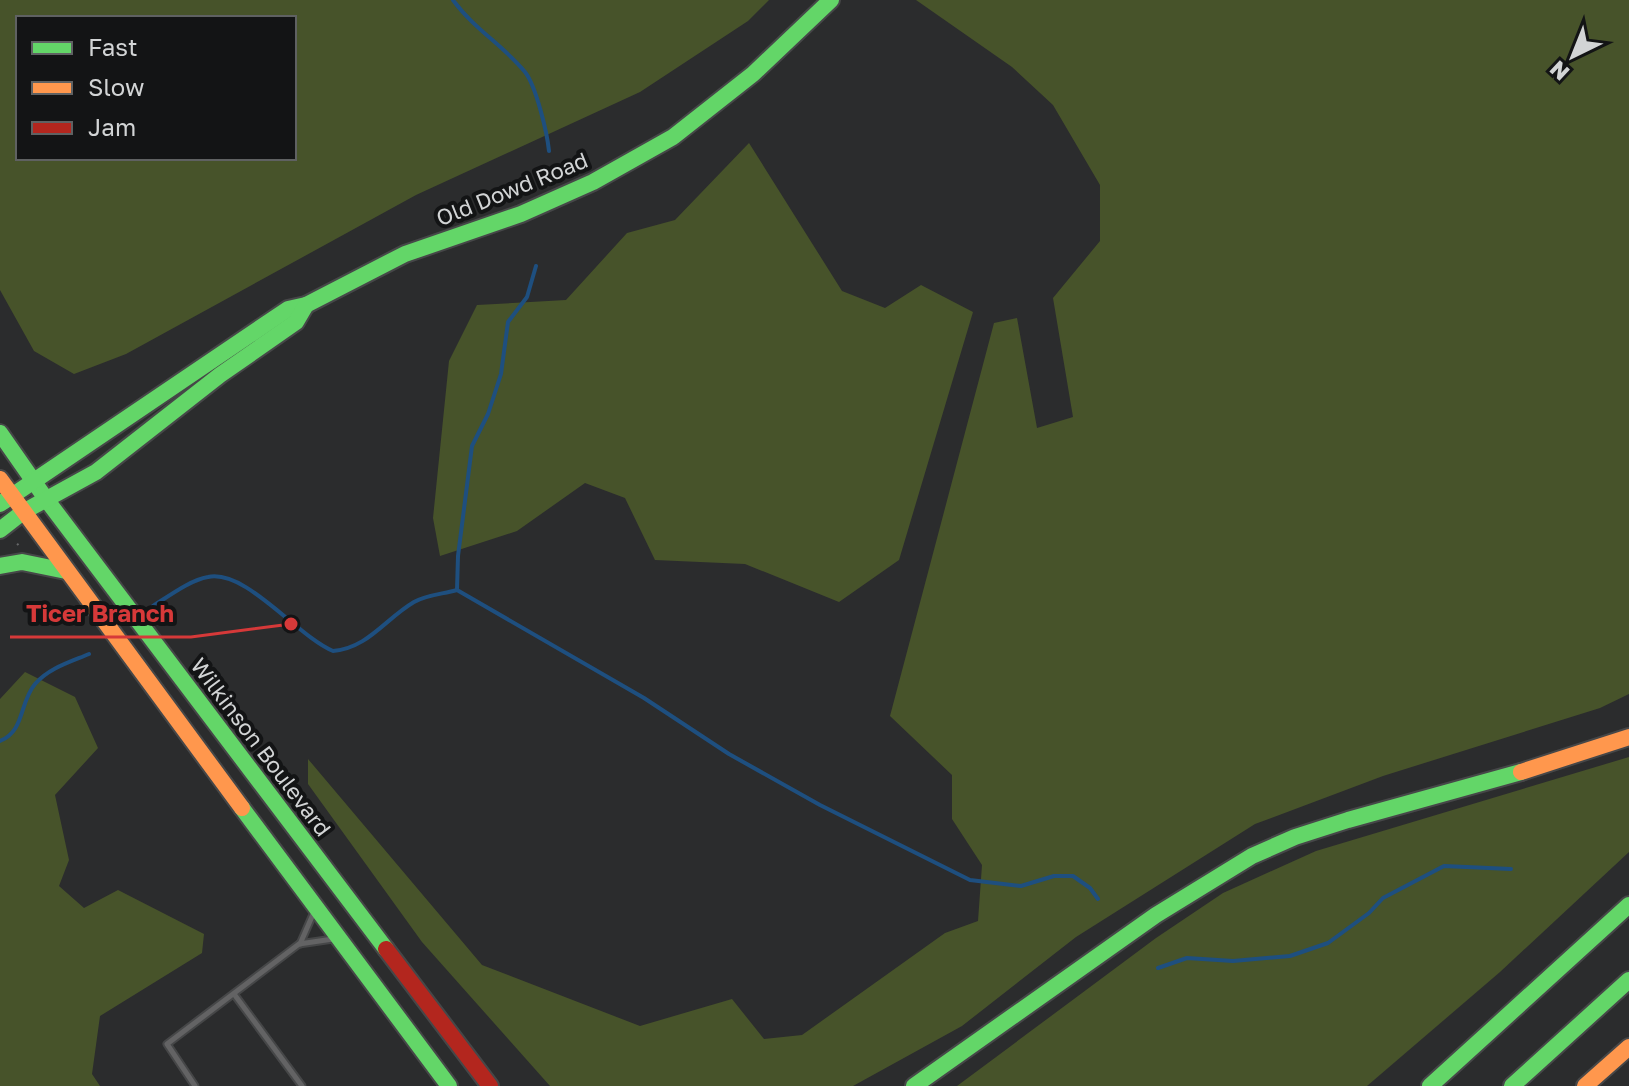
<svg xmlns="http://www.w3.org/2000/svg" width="1629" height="1086" font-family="'Golos Text',sans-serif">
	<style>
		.green { fill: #47532a; fill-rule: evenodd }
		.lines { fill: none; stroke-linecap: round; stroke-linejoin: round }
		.stream { stroke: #1e4f7f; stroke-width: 4 }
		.lane-casing { stroke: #464748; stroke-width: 9 }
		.fast-casing { stroke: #464748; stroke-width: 20 }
		.slow-casing { stroke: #464748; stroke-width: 20 }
		.jam-casing { stroke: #464748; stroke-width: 20 }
		.path { stroke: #676869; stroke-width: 2; stroke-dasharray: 2 6; stroke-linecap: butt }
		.lane { stroke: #636364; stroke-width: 5 }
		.fast { stroke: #63d668; stroke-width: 16 }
		.slow { stroke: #ff974d; stroke-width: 16 }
		.jam { stroke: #b3261e; stroke-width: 16 }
		.labels { text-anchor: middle; stroke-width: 8; stroke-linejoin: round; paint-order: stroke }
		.street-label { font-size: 22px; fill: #d2d4d5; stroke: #131415 }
		.leader { fill: none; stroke: #d63939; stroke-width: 3 }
		.callout-dot { fill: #d63939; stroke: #131415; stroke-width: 3 }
		.callout-label { font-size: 24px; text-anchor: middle; font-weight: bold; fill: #d63939; stroke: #131415; stroke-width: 8; stroke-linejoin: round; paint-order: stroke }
	</style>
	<rect width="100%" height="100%" fill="#2b2c2d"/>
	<!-- green -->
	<g class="green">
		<path d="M0 0H769L748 21 640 92 416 195 126 354 74 374 34 351 0 290ZM18 18H294V158H18Z"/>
		<path d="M916 0H1629V694L1600 708 1383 776 1255 824 1076 937 962 1026 853 1086H550L422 942 308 784V759L482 965 640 1026 732 999 764 1039 802 1035 945 933 978 921 982 865 952 819V775L890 716 994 323 1017 318 1037 428 1073 417 1053 298 1100 241V185L1053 105 1012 67Z"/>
		<path d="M749 143 842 291 885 308 921 285 973 312 899 560 839 602 745 564 655 560 625 498 585 483 517 531 440 556 433 518 449 361 477 305 566 300 627 233 675 220Z"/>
		<path d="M25 672 75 697 98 748 55 795 69 860 59 886 84 908 118 890 204 934 202 953 100 1016 92 1074 100 1086H0V699Z"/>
		<path d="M1629 757V852L1500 972 1367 1086H957L1156 938 1223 893 1316 851Z"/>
	</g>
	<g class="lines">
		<!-- stream -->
		<g class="stream">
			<path d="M453 0C474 29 504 46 525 72 536 86 547 132 549 151"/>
			<path d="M457 590 458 556 472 446 488 414 501 374 508 322 527 297 536 266"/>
			<path d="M153 606C169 596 190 580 208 577 246 569 297 636 333 651 368 648 385 619 414 602 426 595 443 594 457 590L644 698 729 754 820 805 970 880 1021 886 1054 876H1073L1090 888 1098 899"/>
			<path d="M0 741C25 731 19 703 35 684 49 668 70 662 89 654"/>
			<path d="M1158 968 1187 958 1233 961 1290 956 1328 943 1369 913 1383 898 1444 866 1511 869"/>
		</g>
		<defs>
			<g id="lane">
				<path d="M300 944 314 912"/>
				<path d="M234 994 302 1086"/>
				<path d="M195 1086 167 1044 299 944 333 939"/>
			</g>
			<g id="fast">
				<path d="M0 433 46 499 386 949"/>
				<path d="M0 504 288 309 306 305 405 254 521 214 593 182 673 137 753 74 831 0"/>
				<path d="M0 530 23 512 96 472 220 375 296 322 306 305"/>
				<path d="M0 566 22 562 66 571"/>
				<path d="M242 808 449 1086"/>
				<path d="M914 1086 1156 915 1252 856 1295 837 1348 820 1521 772"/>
				<path d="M1430 1086 1629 905"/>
				<path d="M1512 1086 1629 980"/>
			</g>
			<g id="slow">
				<path d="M0 479 242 808"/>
				<path d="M1521 772 1629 737"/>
				<path d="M1585 1086 1629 1047"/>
			</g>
			<path id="jam" d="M386 949 490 1086"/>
		</defs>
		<!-- lane casing -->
		<use href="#lane" class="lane-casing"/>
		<!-- fast casing -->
		<use href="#fast" class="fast-casing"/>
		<!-- slow casing -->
		<use href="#slow" class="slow-casing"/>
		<!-- jam casing -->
		<use href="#jam" class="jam-casing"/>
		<!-- path -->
		<path class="path" d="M17 545 22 541"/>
		<!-- lane -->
		<use href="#lane" class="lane"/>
		<!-- fast -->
		<use href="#fast" class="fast"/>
		<!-- slow -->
		<use href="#slow" class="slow"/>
		<!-- jam -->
		<use href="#jam" class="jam"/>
	</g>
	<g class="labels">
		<!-- street labels -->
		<g class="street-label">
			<text transform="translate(512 189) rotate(-22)" y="8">Old Dowd Road</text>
			<text transform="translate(261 747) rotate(53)" y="8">Wilkinson Boulevard</text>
		</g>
	</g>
	<!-- callouts -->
	<path class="leader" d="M291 624L191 637H10"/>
	<circle class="callout-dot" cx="291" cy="624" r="8"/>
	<g class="callout-label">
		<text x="100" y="622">Ticer Branch</text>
	</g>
	<!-- legend -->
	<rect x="16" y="16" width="280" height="144" fill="#131415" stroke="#5f6162" stroke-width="2"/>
	<rect x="32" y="42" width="40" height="12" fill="#63d668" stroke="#5f6162" stroke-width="2"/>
	<text x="88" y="56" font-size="24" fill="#d2d4d5">Fast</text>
	<rect x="32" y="82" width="40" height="12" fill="#ff974d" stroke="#5f6162" stroke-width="2"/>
	<text x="88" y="96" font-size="24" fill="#d2d4d5">Slow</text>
	<rect x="32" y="122" width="40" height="12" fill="#b3261e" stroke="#5f6162" stroke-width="2"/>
	<text x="88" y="136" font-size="24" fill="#d2d4d5">Jam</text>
	<!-- north arrow -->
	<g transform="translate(1573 56) rotate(223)" stroke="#131415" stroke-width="6" paint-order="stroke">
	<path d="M0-6L14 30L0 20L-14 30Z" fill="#d2d4d5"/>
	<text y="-12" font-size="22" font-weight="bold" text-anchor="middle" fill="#d2d4d5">N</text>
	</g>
</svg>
